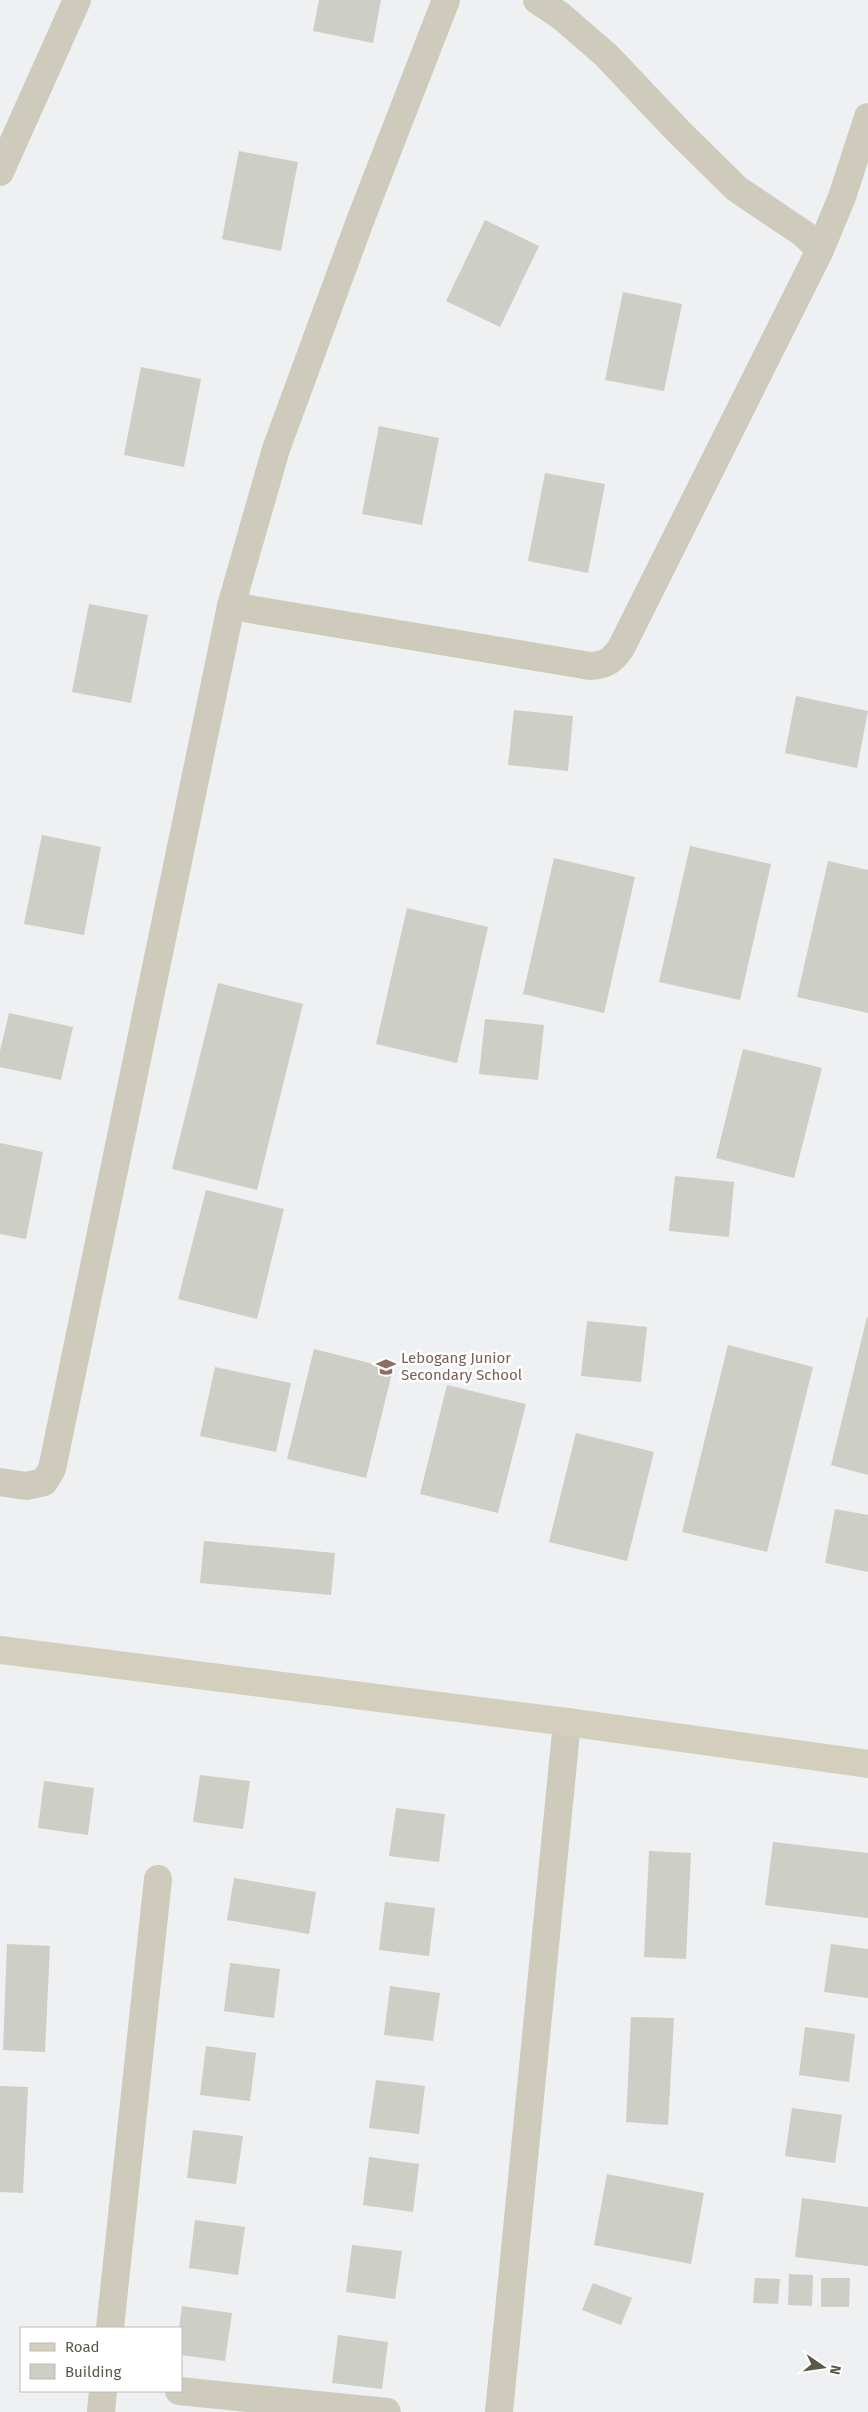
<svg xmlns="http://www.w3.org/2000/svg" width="868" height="2412" font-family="'Fira Sans',sans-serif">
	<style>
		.building { fill: #cdcec5 }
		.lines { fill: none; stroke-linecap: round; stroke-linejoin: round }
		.street { stroke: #cecabc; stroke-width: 28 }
		.secondary { stroke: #d3cfbc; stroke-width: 28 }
		.labels { text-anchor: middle; stroke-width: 5; stroke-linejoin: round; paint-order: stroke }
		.education-label { font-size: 15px; fill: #785e54; stroke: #fff; text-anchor: start }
	</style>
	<rect width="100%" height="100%" fill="#eef0f1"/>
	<!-- building -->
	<g class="building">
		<path d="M319 0H381L373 43 313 31Z"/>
		<path d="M239 151 298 162 281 251 222 239Z"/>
		<path d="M485 220 539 246 500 327 446 301Z"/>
		<path d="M623 292 682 304 664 391 605 380Z"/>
		<path d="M141 367 201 379 184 467 124 455Z"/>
		<path d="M379 426 439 438 422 525 362 514Z"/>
		<path d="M545 473 605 484 588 573 528 561Z"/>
		<path d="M89 604 148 615 131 703 72 692Z"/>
		<path d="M796 696 868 711 857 768 785 753Z"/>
		<path d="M514 710 573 716 568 771 508 765Z"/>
		<path d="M42 835 101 847 84 935 24 924Z"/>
		<path d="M690 846 771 864 740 1000 659 982Z"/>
		<path d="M554 858 635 877 604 1013 523 994Z"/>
		<path d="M828 861 868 870V1013L797 997Z"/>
		<path d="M407 908 488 927 457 1063 376 1044Z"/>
		<path d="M218 983 303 1004 257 1190 172 1169Z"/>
		<path d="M9 1013 73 1027 61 1080 0 1067V1051Z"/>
		<path d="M485 1019 544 1025 538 1080 479 1074Z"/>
		<path d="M743 1049 822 1068 794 1178 716 1158Z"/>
		<path d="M0 1143 43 1152 26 1239 0 1234Z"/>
		<path d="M675 1176 734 1182 729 1237 669 1231Z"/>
		<path d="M206 1190 284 1209 257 1319 178 1299Z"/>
		<path d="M867 1317H868V1475L831 1465Z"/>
		<path d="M587 1321 647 1327 641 1382 581 1376Z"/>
		<path d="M728 1345 813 1367 767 1552 682 1532Z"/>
		<path d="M314 1349 393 1369 366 1478 287 1459Z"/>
		<path d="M215 1367 291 1383 276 1452 200 1436Z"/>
		<path d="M447 1385 526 1404 498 1513 420 1494Z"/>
		<path d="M576 1433 654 1452 627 1561 549 1542Z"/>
		<path d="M835 1509 868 1515V1572L825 1563Z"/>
		<path d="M204 1541 335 1553 331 1595 200 1583Z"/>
		<path d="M200 1775 250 1781 243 1829 193 1822Z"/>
		<path d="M44 1781 94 1788 88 1835 38 1828Z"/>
		<path d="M396 1808 445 1814 439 1862 389 1856Z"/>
		<path d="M773 1842 868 1853V1918L765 1905Z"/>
		<path d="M649 1851 691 1853 686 1959 644 1957Z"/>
		<path d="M234 1878 316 1892 309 1934 227 1920Z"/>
		<path d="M385 1902 435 1908 429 1956 379 1950Z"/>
		<path d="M7 1944 50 1946 45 2052 3 2050Z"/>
		<path d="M831 1944 868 1949V1998L824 1992Z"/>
		<path d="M230 1963 280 1969 274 2018 224 2011Z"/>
		<path d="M390 1986 440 1993 433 2041 384 2035Z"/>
		<path d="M631 2017 674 2018 668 2125 626 2122Z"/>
		<path d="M805 2027 855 2034 849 2082 799 2075Z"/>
		<path d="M206 2046 256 2053 250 2101 200 2095Z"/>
		<path d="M376 2080 425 2086 419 2134 369 2128Z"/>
		<path d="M0 2086 28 2087 23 2193 0 2192Z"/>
		<path d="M792 2108 842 2115 835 2163 785 2156Z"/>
		<path d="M193 2130 243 2136 236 2184 187 2178Z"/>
		<path d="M369 2157 419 2164 413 2212 363 2205Z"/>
		<path d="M607 2174 704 2193 691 2264 594 2245Z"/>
		<path d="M802 2198 868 2207V2266L795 2257Z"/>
		<path d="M195 2220 245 2227 238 2275 189 2268Z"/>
		<path d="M352 2245 402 2251 395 2299 346 2292Z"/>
		<path d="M789 2274 813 2275 812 2306 788 2305Z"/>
		<path d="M755 2278 780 2279 778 2304 753 2303Z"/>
		<path d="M821 2278H850L849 2307H821Z"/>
		<path d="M593 2283 632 2298 621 2325 582 2310Z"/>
		<path d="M182 2306 232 2313 225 2361 181 2355V2328H179Z"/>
		<path d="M338 2335 388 2342 382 2389 332 2383Z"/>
	</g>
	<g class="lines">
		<!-- street -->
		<g class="street">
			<path d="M0 172 77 0"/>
			<path d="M820 250 842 197 868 117"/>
			<path d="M231 606 590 666C606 665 612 661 621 648L820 250 804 234 737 189 678 131 606 55 561 16 537 0"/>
			<path d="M0 1482 26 1486 44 1482 52 1469 231 606 276 449 360 221 446 0"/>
			<path d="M110 2328 158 1879"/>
			<path d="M179 2391 387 2412"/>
			<path d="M101 2412 103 2391"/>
			<path d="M499 2412 567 1722"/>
		</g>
		<!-- secondary -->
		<path class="secondary" d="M0 1650 567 1722 868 1764"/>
	</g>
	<!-- icons -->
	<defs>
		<symbol id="school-bare" viewBox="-9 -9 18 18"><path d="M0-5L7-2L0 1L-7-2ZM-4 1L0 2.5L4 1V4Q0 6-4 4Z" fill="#8d6e63" stroke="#fff" stroke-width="2.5" paint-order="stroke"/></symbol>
	</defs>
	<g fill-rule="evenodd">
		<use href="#school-bare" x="372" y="1353" width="28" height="28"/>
	</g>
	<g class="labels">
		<!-- education labels -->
		<g class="education-label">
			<text x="401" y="1363">Lebogang Junior<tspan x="401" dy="17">Secondary School</tspan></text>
		</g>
	</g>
	<!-- legend -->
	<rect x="20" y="2327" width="162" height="65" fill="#ffffff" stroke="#bebcb5"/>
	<rect x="30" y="2343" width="25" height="8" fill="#d3cfbc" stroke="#bebcb5"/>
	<text x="65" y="2352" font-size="15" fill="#5c5846">Road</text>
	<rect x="30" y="2364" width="25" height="15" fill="#cdcec5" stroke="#bebcb5"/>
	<text x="65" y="2377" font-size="15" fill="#5c5846">Building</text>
	<!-- north arrow -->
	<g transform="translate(823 2367) rotate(103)" stroke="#ffffff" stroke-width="4" paint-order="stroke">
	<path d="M0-4L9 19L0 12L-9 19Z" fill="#5c5846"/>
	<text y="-8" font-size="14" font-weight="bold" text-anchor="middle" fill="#5c5846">N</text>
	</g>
</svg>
